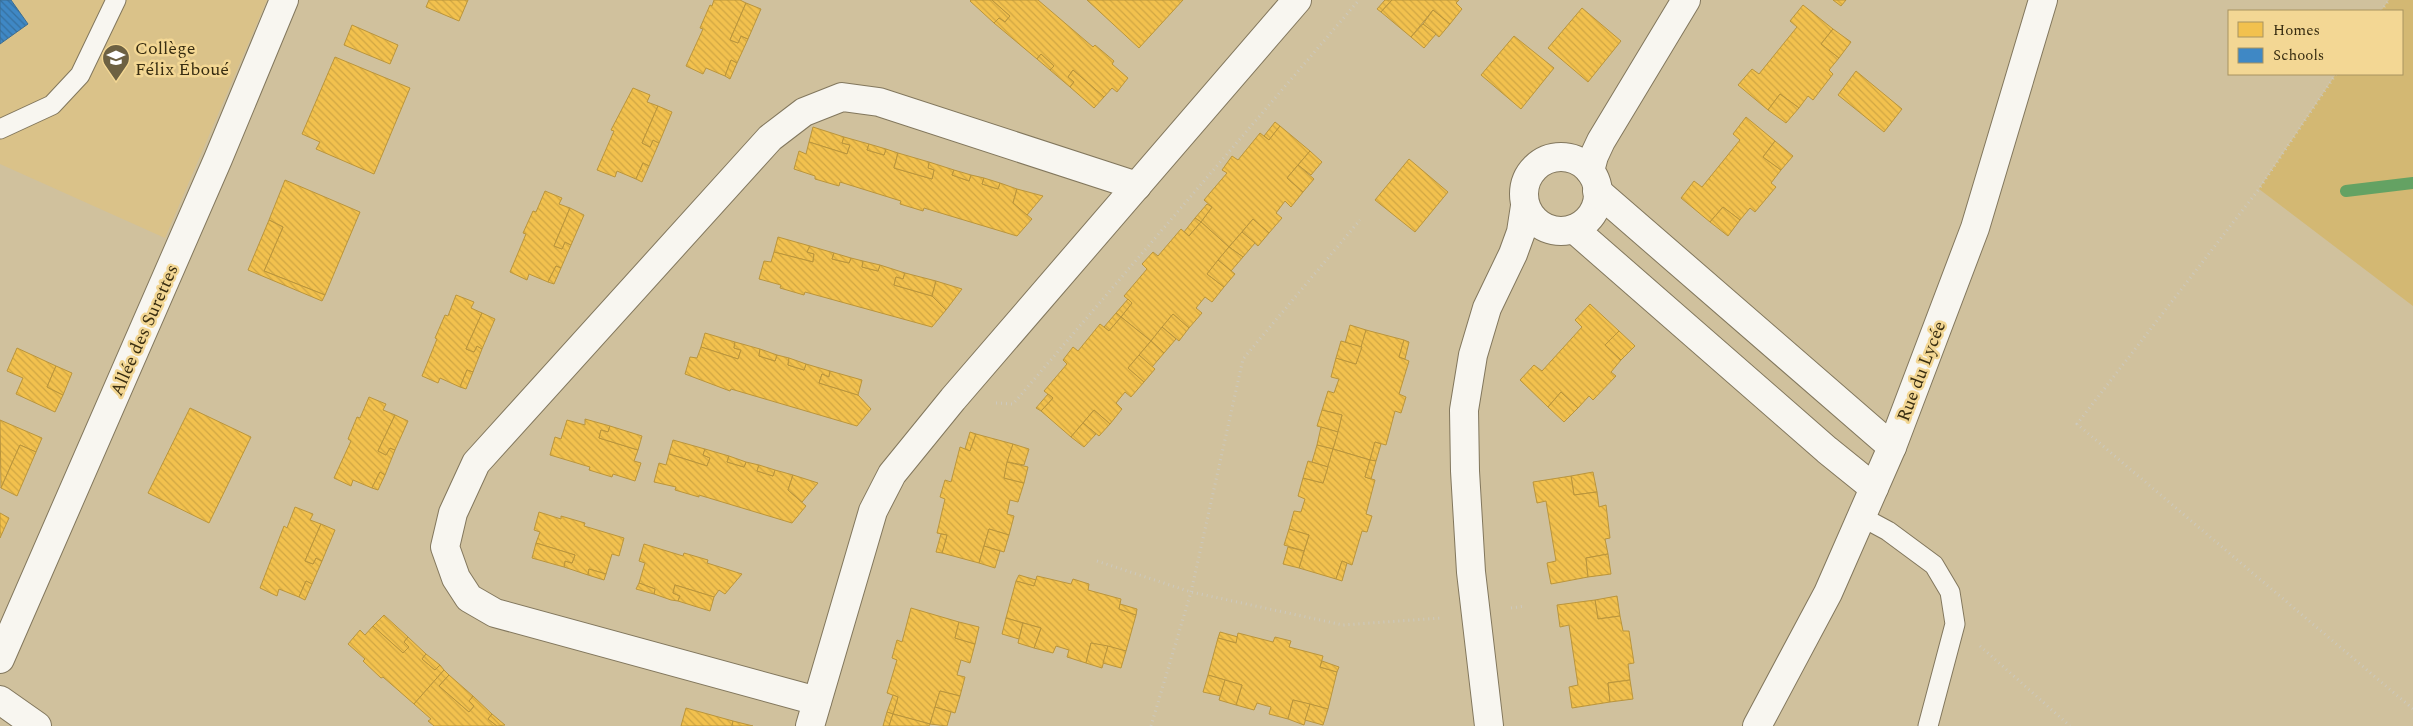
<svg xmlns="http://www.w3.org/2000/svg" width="2413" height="726" font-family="Spectral,serif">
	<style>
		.built { fill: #dac289 }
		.grass { fill: #d3b873 }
		.homes { fill: url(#homes-back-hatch); stroke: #ba953c }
		.schools { fill: url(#schools-back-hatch); stroke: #3d6d8f }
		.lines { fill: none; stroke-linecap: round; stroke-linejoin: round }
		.stream { stroke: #64a263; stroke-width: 12 }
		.service-casing { stroke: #82775d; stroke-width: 21 }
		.minor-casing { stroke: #82775d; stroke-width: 30 }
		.path { stroke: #cdc9bd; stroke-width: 3; stroke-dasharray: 1 4; stroke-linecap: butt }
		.service { stroke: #f8f6f0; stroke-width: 19 }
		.minor { stroke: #f8f6f0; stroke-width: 28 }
		.labels { text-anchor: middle; stroke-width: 5; stroke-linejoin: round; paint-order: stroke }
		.poi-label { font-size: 18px; fill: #382d11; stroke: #f3d794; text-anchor: start }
		.street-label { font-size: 18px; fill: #382d11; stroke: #f3d794 }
	</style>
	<defs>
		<pattern id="homes-back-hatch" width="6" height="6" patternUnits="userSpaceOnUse" patternTransform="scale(1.25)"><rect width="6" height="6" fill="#f2c14e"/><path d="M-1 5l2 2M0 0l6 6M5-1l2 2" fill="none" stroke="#d0a643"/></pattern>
		<pattern id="schools-back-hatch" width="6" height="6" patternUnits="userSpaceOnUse" patternTransform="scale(1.25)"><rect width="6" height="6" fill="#3f88c5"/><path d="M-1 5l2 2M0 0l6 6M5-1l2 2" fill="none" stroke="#36709f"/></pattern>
	</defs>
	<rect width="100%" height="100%" fill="#d0c19d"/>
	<!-- built -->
	<path class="built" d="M0 0H267L165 238 0 164Z"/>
	<!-- grass -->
	<path class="grass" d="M2389 0H2413V306L2259 189 2336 74H2402V11H2381Z"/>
	<!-- homes -->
	<g class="homes">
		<path d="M429 0H468L459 21 426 7Z"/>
		<path d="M714 0H740L746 3 730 40 738 43 741 36 748 39 737 63 731 60 725 76 706 68 703 74 686 66 703 29 700 28 710 5 712 6Z"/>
		<path d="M971 0H992L1010 16 1005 22 999 18 994 23 970 1Z"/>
		<path d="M992 0H1038L1093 47 1095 45 1114 61 1112 64 1128 78 1117 92 1112 88 1104 97 1073 70 1068 77 1074 82 1070 87 1050 70 1054 66 1041 54 1037 59 994 23 999 18 1005 22 1010 16Z"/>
		<path d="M1087 0H1183L1139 48Z"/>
		<path d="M1385 0H1392L1381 12 1377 9Z"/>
		<path d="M1392 0H1459L1456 3 1462 9 1450 24 1433 10 1411 37 1381 12Z"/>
		<path d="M1833 0H1846L1841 6Z"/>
		<path d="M746 3 761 9 748 39 741 36 738 43 730 40Z"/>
		<path d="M1803 5 1833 29 1821 44 1839 58 1829 70 1833 74 1813 100 1808 96 1799 108 1780 94 1768 110 1738 85 1752 69 1759 74 1797 27 1790 21Z"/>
		<path d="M1582 8 1621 41 1588 82 1548 48Z"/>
		<path d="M1433 10 1450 24 1439 37 1423 24Z"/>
		<path d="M1423 24 1436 34 1424 48 1411 37Z"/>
		<path d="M352 25 398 45 390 64 344 45Z"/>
		<path d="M1833 29 1851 42 1839 58 1821 44Z"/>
		<path d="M1514 36 1554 68 1521 109 1481 75Z"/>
		<path d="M1041 54 1054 66 1050 70 1037 59Z"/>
		<path d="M335 57 410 88 374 174 316 149 320 142 302 134Z"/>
		<path d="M731 60 737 63 730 79 725 76Z"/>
		<path d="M1073 70 1104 97 1094 108 1070 87 1074 82 1068 77Z"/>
		<path d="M1856 71 1902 109 1884 132 1838 95Z"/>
		<path d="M633 88 650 95 647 102 658 106 642 143 650 147 653 140 659 143 649 166 643 163 636 179 617 171 615 177 597 170 614 131 611 130Z"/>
		<path d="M1780 94 1799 108 1786 123 1768 110Z"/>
		<path d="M658 106 672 112 659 143 653 140 650 147 642 143Z"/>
		<path d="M1746 117 1775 141 1763 157 1781 170 1771 183 1776 187 1755 212 1750 208 1740 220 1723 207 1710 222 1681 198 1694 181 1702 187 1740 140 1733 134Z"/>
		<path d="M1275 122 1280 126 1269 140 1264 136Z"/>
		<path d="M1280 126 1310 151 1287 178 1303 192 1291 207 1285 201 1276 213 1282 218 1269 233 1253 219 1229 247 1201 222 1212 207 1204 200 1227 173 1222 170 1232 156 1238 160 1260 133 1269 140Z"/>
		<path d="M813 127 844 137 842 143 850 145 847 154 809 142Z"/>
		<path d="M844 137 869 144 867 150 884 155 886 149 898 153 894 168 932 179 934 170 928 168 929 162 954 170 952 175 969 181 971 175 984 178 982 184 998 189 1000 183 1017 189 1013 203 1032 219 1017 236 924 208 923 211 900 204 901 201 840 182 839 186 815 179V176L794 169 799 151 806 154 809 142 847 154 850 145 842 143Z"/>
		<path d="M1775 141 1793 156 1781 170 1763 157Z"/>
		<path d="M869 144 886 149 884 155 867 150Z"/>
		<path d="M1310 151 1322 162 1311 175 1298 165Z"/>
		<path d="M898 153 929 162 928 168 934 170 932 179 894 168Z"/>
		<path d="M1409 159 1448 192 1415 232 1375 200Z"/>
		<path d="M643 163 649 166 642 182 636 179Z"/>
		<path d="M1298 165 1314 179 1303 192 1287 178Z"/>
		<path d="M954 170 971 175 969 181 952 175Z"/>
		<path d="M984 178 1000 183 998 189 982 184Z"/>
		<path d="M285 180 360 212 325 295 264 271 283 227 269 220Z"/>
		<path d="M1017 189 1043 196 1027 215 1013 203Z"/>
		<path d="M545 191 562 198 559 204 570 208 554 246 562 249 565 242 571 245 561 268 556 266 548 282 529 274 527 280 510 272 526 234 523 233 533 211 536 212Z"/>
		<path d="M1207 204 1212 207 1201 222 1195 218Z"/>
		<path d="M1723 207 1740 220 1728 236 1710 222Z"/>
		<path d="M570 208 584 215 571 245 565 242 562 249 554 246Z"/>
		<path d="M1195 218 1201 222 1189 236 1184 232Z"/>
		<path d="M1253 219 1269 233 1258 246 1242 232Z"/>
		<path d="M269 220 283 227 264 271 325 295 322 301 248 270Z"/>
		<path d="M1201 222 1229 247 1207 274 1224 287 1212 302 1205 297 1196 308 1202 313 1189 328 1173 314 1151 341 1121 317 1132 303 1124 296 1147 269 1142 264 1153 252 1158 256 1181 229 1189 236Z"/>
		<path d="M1242 232 1255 243 1243 257 1229 247Z"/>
		<path d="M778 237 810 246 807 252 814 254 813 262 774 252Z"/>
		<path d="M810 246 834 253 832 259 849 263 851 258 863 261 862 267 878 271 880 265 905 273 903 279 896 277 894 285 932 296 946 310 932 327 805 292 804 295 780 288 781 285 759 279 764 261 771 262 774 252 813 262 814 254 807 252Z"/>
		<path d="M1229 247 1243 257 1231 271 1218 260Z"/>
		<path d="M834 253 851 258 849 263 832 259Z"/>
		<path d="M1218 260 1235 274 1224 287 1207 274Z"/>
		<path d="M863 261 880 265 878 271 862 267Z"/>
		<path d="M556 266 561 268 554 284 548 282Z"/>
		<path d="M905 273 936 281 932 296 894 285 896 277 903 279Z"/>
		<path d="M936 281 962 289 946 310 932 296Z"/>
		<path d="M456 295 474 302 471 308 482 313 466 349 474 352 477 346 482 349 473 372 467 370 460 387 440 378 438 383 422 376 437 339 435 338 445 315 448 316Z"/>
		<path d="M1128 299 1132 303 1121 317 1116 313Z"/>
		<path d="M1590 304 1619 331 1605 345 1621 360 1611 372 1616 376 1593 400 1589 396 1578 408 1561 392 1548 407 1520 380 1534 365 1542 371 1582 327 1575 320Z"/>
		<path d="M482 313 495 319 482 349 477 346 474 352 466 349Z"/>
		<path d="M1116 313 1121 317 1109 331 1104 327Z"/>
		<path d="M1173 314 1189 328 1179 341 1162 327Z"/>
		<path d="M1121 317 1151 341 1128 368 1144 382 1131 397 1125 392 1116 403 1122 409 1110 424 1094 410 1071 437 1041 411 1053 398 1044 391 1067 364 1063 360 1073 347 1078 351 1100 324 1109 331Z"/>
		<path d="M1350 325 1366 330 1362 347 1345 343Z"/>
		<path d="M1162 327 1176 339 1164 353 1151 341Z"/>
		<path d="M1366 330 1404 340 1399 357 1409 361 1399 394 1406 397 1401 413 1395 411 1386 445 1375 442 1370 460 1333 449 1342 415 1322 410 1328 391 1334 393 1339 379 1331 377 1336 358 1356 364Z"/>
		<path d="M1619 331 1635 346 1621 360 1605 345Z"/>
		<path d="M705 333 735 342 734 348 741 350 738 359 701 347Z"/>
		<path d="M1404 340 1409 342 1405 359 1399 357Z"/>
		<path d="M1151 341 1164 353 1152 367 1139 355Z"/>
		<path d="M1341 341 1362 347 1356 364 1336 358Z"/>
		<path d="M735 342 760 349 759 356 775 361 777 355 789 358 788 365 804 370 806 364 830 371 829 377 822 374 819 383 858 395 871 409 857 426 731 389 730 391 685 374 690 357 697 358 701 347 738 359 741 350 734 348Z"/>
		<path d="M17 348 56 366 47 387 63 395 55 412 16 394 23 378 7 371Z"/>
		<path d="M760 349 777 355 775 361 759 356Z"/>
		<path d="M1139 355 1155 369 1144 382 1128 368Z"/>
		<path d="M789 358 806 364 804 370 788 365Z"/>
		<path d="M56 366 72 373 63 395 47 387Z"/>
		<path d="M467 370 473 372 466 389 460 387Z"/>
		<path d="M830 371 862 380 858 395 819 383 822 374 829 377Z"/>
		<path d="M1561 392 1578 408 1564 422 1548 407Z"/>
		<path d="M1048 394 1053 398 1041 411 1036 408Z"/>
		<path d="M369 397 386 404 383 410 395 415 378 451 386 455 390 448 395 450 385 475 380 472 372 488 353 480 351 486 334 478 351 441 348 439 357 417 360 418Z"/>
		<path d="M190 408 251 437 209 523 148 493Z"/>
		<path d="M1094 410 1110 424 1099 436 1083 423Z"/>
		<path d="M1322 410 1342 415 1338 432 1317 426Z"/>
		<path d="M395 415 408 421 395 450 390 448 386 455 378 451Z"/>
		<path d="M585 419 610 426 608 432 601 430 599 438 638 450 634 461 641 463 635 481 613 474 612 477 589 470 590 467 550 455 555 437 561 439 567 420 585 425Z"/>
		<path d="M0 420 42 438 36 452 20 445 1 488Z"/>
		<path d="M1083 423 1096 434 1084 447 1071 437Z"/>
		<path d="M610 426 642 436 638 450 599 438 601 430 608 432Z"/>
		<path d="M1321 427 1338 432 1333 449 1317 445Z"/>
		<path d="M970 432 976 434 970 451 965 449Z"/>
		<path d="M976 434 1013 444 1004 478 1024 483 1018 502 1010 500 1007 514 1014 516 1009 535 989 529 979 563 942 553 947 535 937 533 945 499 940 497 945 480 951 482 960 447 970 451Z"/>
		<path d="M673 440 705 449 703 455 710 458 707 466 669 454Z"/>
		<path d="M1375 442 1381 444 1376 461 1370 460Z"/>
		<path d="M1013 444 1029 449 1024 465 1007 462Z"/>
		<path d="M20 445 36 452 17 496 1 488Z"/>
		<path d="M1317 445 1333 449 1328 467 1312 462Z"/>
		<path d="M705 449 729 456 727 462 744 467 746 462 759 465 757 471 773 476 775 470 793 475 788 490 806 506 792 523 699 495V497L675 490 676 487 654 482 659 463 666 465 669 454 707 466 710 458 703 455Z"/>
		<path d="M1333 449 1370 460 1365 477 1375 480 1366 514 1372 516 1367 532 1362 531 1352 565 1342 561 1336 579 1299 568 1309 535 1289 529 1294 511 1301 512 1305 499 1298 496 1303 478 1323 483Z"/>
		<path d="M729 456 746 462 744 467 727 462Z"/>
		<path d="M1370 460 1376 461 1371 479 1365 477Z"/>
		<path d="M1308 461 1328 467 1323 483 1303 478Z"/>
		<path d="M1007 462 1028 467 1024 483 1004 478Z"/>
		<path d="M759 465 775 470 773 476 757 471Z"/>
		<path d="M380 472 385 475 378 490 372 488Z"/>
		<path d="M1593 472 1597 492 1574 495 1571 476Z"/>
		<path d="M793 475 818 483 802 502 788 490Z"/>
		<path d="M1571 476 1574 495 1597 492 1599 507 1606 505 1610 538 1605 539 1608 554 1586 558 1588 577 1551 584 1547 563 1556 561 1546 501 1537 503 1533 482Z"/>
		<path d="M295 507 313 514 310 520 321 524 305 561 313 564 316 558 322 561 312 584 306 581 299 597 279 589 277 596 260 588 284 526 287 528Z"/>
		<path d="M539 512 561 519V516L585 523 584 526 624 538 619 556 612 554 606 574 589 569 588 575 564 567 565 561 572 563 575 555 536 543 540 532 534 530Z"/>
		<path d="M0 513 9 518 0 538Z"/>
		<path d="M321 524 335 530 322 561 316 558 313 564 305 561Z"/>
		<path d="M989 529 1009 535 1004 552 984 546Z"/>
		<path d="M1289 529 1309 535 1304 551 1284 545Z"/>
		<path d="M941 534 947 535 942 553 936 552Z"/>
		<path d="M536 543 575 555 572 563 565 561 564 567 532 558Z"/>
		<path d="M644 544 683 556 684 553 708 560 707 563 742 574 725 594 719 590 714 597 675 585 673 593 680 596 678 601 671 600 654 594 655 589 639 583 645 563 639 561Z"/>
		<path d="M984 546 1000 551 995 568 979 563Z"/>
		<path d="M1288 547 1304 551 1299 568 1283 564Z"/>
		<path d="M1608 554 1611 574 1588 577 1586 558Z"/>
		<path d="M1342 561 1347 563 1342 581 1336 579Z"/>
		<path d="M589 569 606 574 604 580 588 575Z"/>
		<path d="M1019 575 1036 580 1034 586 1016 581Z"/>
		<path d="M1037 576 1071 584 1073 579 1089 584 1088 590 1121 599 1119 609 1136 615 1126 651 1091 643 1086 663 1067 657 1069 650 1056 646 1053 653 1034 648 1041 628 1006 618 1016 581 1034 586Z"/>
		<path d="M306 581 312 584 305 600 299 597Z"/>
		<path d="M639 583 655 589 654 594 636 589Z"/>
		<path d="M675 585 714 597 710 611 678 601 680 596 673 593Z"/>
		<path d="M1617 596 1620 616 1598 619 1595 600Z"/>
		<path d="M1595 600 1598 619 1620 616 1623 631H1629L1634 663 1628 664 1630 680 1608 683 1610 702 1572 708 1569 687 1578 685 1569 625 1560 627 1557 605Z"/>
		<path d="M1120 604 1137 609 1136 615 1119 609Z"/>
		<path d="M911 608 959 622 955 638 975 644 970 663 961 660 957 675 965 677 960 696 940 691 930 724 893 714 898 697 887 693 897 660 892 658 897 640 902 642Z"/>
		<path d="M384 615 408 637 404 642 409 647 403 653 373 626Z"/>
		<path d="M1006 618 1023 623 1019 639 1002 634Z"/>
		<path d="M959 622 979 627 975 644 955 638Z"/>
		<path d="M1023 623 1041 628 1034 648 1018 643Z"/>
		<path d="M373 626 403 653 409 647 404 642 408 637 426 654 422 659 435 670 440 665 444 670 414 704 383 677 381 678 363 661 365 659 348 644 360 630 365 635Z"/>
		<path d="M1220 632 1238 637 1236 643 1218 638Z"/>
		<path d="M1238 633 1273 642 1275 637 1291 641 1289 647 1323 656 1320 667 1337 672 1328 709 1293 700 1288 719 1269 714 1271 707 1257 703 1254 710 1236 705 1242 685 1208 675 1218 638 1236 643Z"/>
		<path d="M1091 643 1108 646 1102 668 1086 663Z"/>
		<path d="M1108 646 1126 651 1121 668 1103 663Z"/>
		<path d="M426 654 440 665 435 670 422 659Z"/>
		<path d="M1322 661 1339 667 1337 672 1320 667Z"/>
		<path d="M444 670 449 675 439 686 469 712 474 706 469 701 473 696 492 714 488 719 497 726H434L428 721 431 719 414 704Z"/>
		<path d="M449 675 473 696 469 701 474 706 469 712 439 686Z"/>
		<path d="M1208 675 1225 680 1221 696 1203 692Z"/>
		<path d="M1225 680 1242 685 1236 705 1219 700Z"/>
		<path d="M1630 680 1633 699 1610 702 1608 683Z"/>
		<path d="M940 691 960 696 955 713 935 707Z"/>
		<path d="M893 695 898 697 893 714 887 712Z"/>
		<path d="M1293 700 1310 704 1304 725 1288 719Z"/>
		<path d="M1310 704 1328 709 1323 725 1305 720Z"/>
		<path d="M935 707 951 712 947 726 930 724Z"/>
		<path d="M686 708 733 721 732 726H681Z"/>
		<path d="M887 712 893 714 889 726H883Z"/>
		<path d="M492 714 505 725 497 726 488 719Z"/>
		<path d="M893 714 930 724 929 726H889Z"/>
		<path d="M733 721 753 726H732Z"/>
	</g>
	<!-- schools -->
	<path class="schools" d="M0 0H11L28 24 0 44Z"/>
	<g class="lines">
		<!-- stream -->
		<path class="stream" d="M2346 191 2413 183"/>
		<defs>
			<g id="service">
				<path d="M0 129 52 105 80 75 116 0"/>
				<path d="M1862 517 1888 531 1934 565 1950 592 1955 624 1928 726"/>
			</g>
			<g id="minor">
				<circle cx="1561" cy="194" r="37"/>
				<path d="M1590 171 1594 156 1601 141 1686 0"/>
				<path d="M1597 191 1892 447"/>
				<path d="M1574 229 1827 450 1874 488"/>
				<path d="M0 659 218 159 284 0"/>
				<path d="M0 700 37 726"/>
				<path d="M817 701 495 613 469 598 456 578 445 547 453 513 476 463 770 138 804 112 842 97 879 102 1137 186"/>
				<path d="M810 726 873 511 892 474 953 399 1297 0"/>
				<path d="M1489 726 1471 572 1465 471 1464 410 1473 355 1487 308 1513 254 1521 232 1525 206"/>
				<path d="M1757 726 1828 593 1892 447 1975 228 2043 0"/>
			</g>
		</defs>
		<!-- service casing -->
		<use href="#service" class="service-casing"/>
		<!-- minor casing -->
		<use href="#minor" class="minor-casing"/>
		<!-- path -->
		<g class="path">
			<path d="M2381 11 2389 0"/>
			<path d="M2336 74 2259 189 2077 424 2413 709"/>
			<path d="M996 403 1013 404 1359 0"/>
			<path d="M1097 561 1191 592 1343 625 1441 618"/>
			<path d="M1511 608 1525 606"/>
			<path d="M1980 646 2070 726"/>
			<path d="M1151 726 1191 592 1243 359 1360 220"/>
		</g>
		<!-- service -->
		<use href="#service" class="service"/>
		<!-- minor -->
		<use href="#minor" class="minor"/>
	</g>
	<!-- icons -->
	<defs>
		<symbol id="school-pin" viewBox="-11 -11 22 30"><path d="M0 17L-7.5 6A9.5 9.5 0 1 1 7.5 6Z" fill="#6d6142" stroke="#f3d794"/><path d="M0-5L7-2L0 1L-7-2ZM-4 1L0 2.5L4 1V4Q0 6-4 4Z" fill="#fff"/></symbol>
	</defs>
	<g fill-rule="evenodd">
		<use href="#school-pin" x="100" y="42" width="32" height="43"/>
	</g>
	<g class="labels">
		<!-- poi labels -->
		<g class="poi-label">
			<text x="135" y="54">Collège<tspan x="135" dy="21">Félix Éboué</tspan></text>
		</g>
		<!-- street labels -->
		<g class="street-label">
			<text transform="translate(144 330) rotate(-66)" y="6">Allée des Surettes</text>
			<text transform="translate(1921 371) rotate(-69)" y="6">Rue du Lycée</text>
		</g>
	</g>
	<!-- legend -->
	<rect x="2228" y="10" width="175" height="65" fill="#f3d794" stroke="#a89360"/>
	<rect x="2238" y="22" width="25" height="15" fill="#f2c14e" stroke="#a89360"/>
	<text x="2273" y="35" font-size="15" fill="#382d11">Homes</text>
	<rect x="2238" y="48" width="25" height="15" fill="#3f88c5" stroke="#a89360"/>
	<text x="2273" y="60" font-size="15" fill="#382d11">Schools</text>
</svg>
